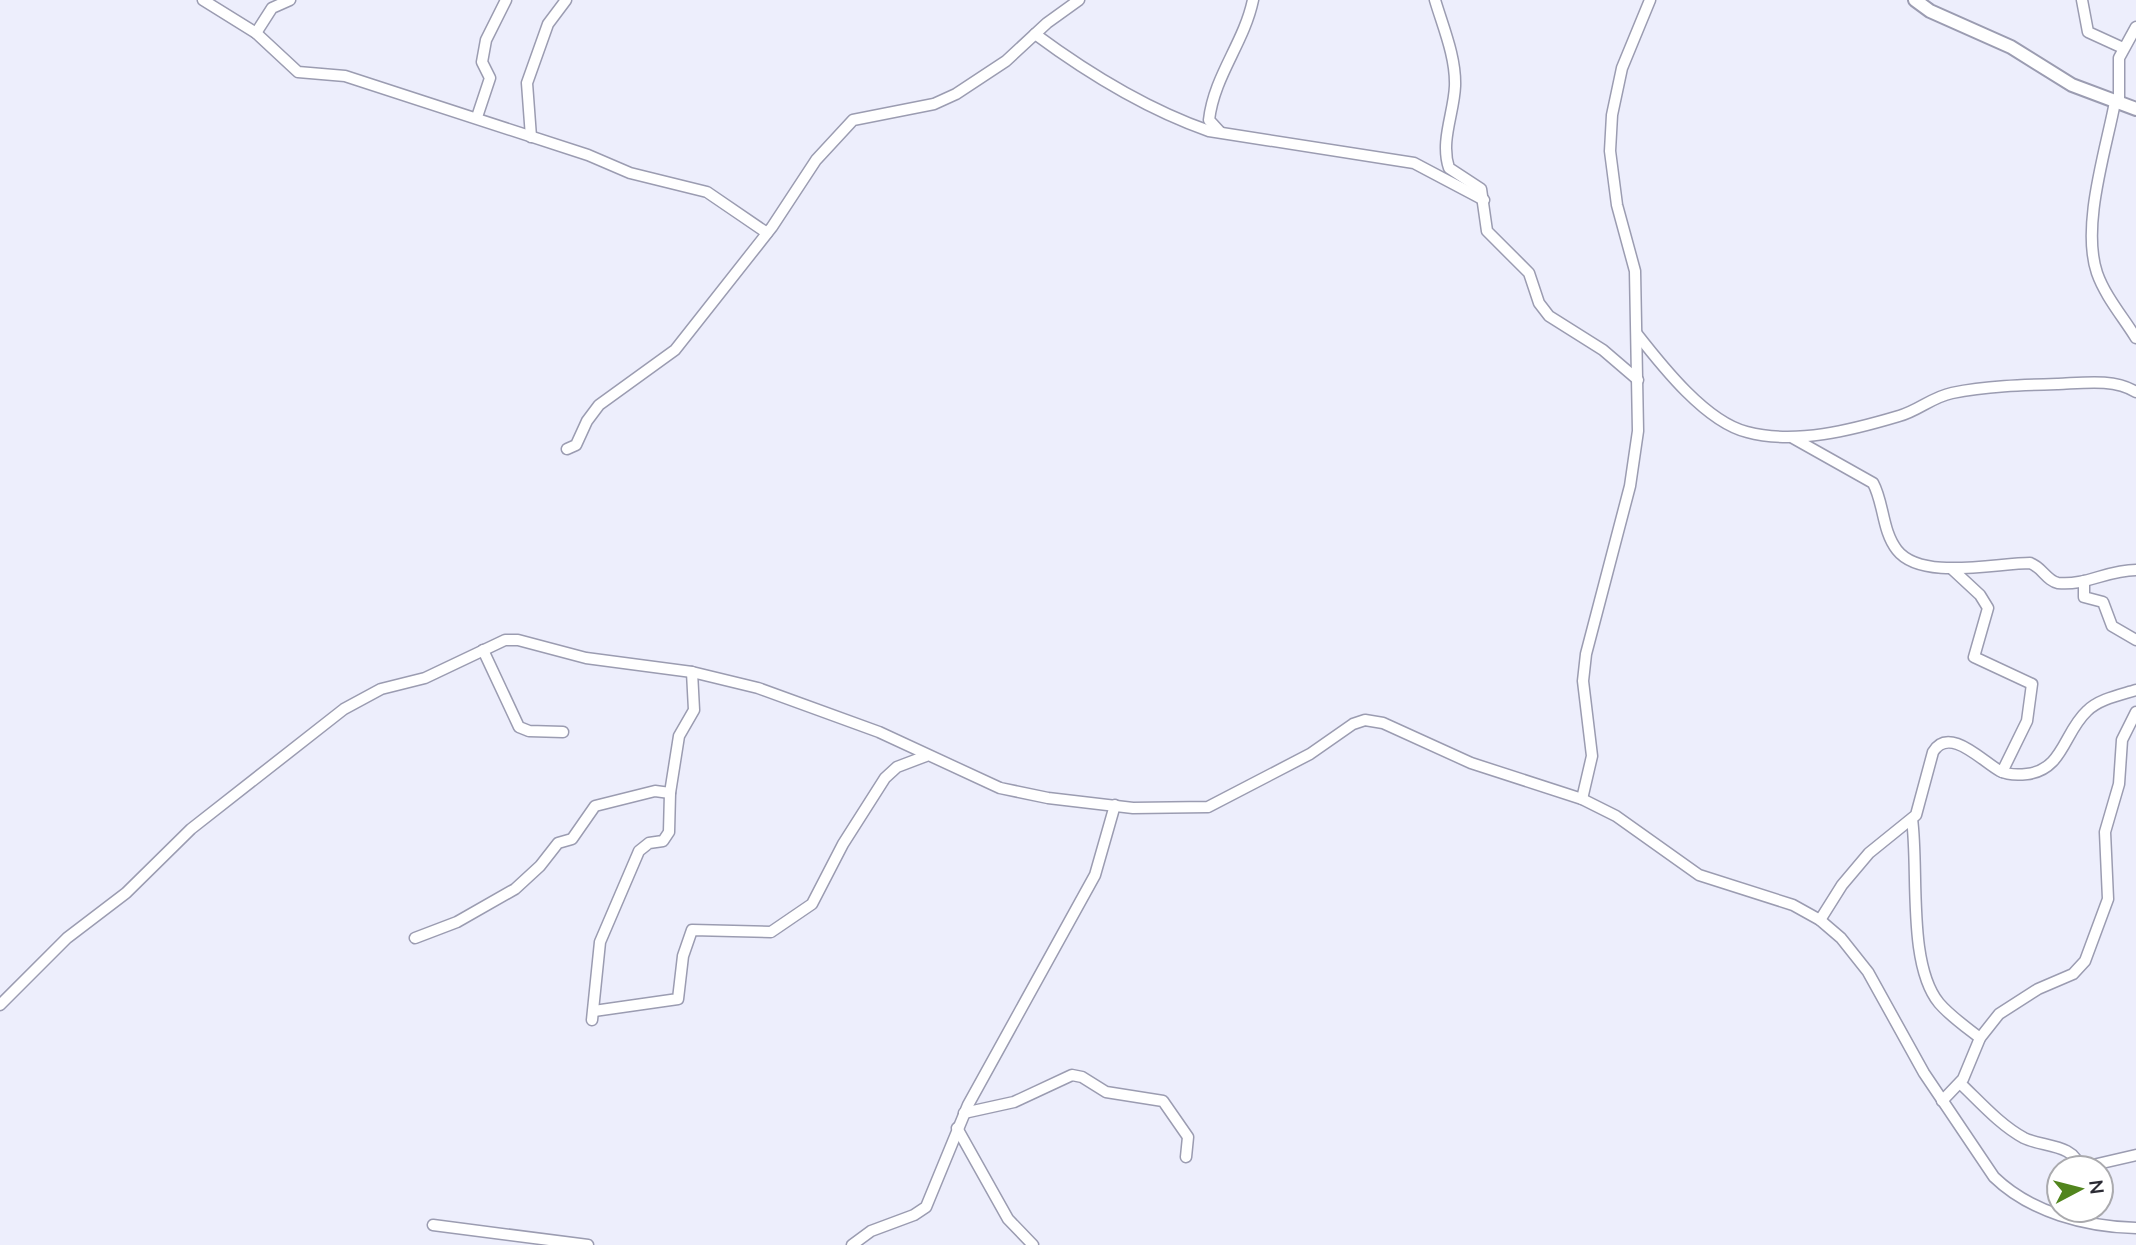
<svg xmlns="http://www.w3.org/2000/svg" width="2136" height="1245" font-family="'Nunito Sans',sans-serif">
	<style>
		.lines { fill: none; stroke-linecap: round; stroke-linejoin: round }
		.minor-casing { stroke: #9b9cb1; stroke-width: 13 }
		.tertiary-casing { stroke: #9b9cb1; stroke-width: 16 }
		.minor { stroke: #fff; stroke-width: 10 }
		.tertiary { stroke: #fff; stroke-width: 12 }
	</style>
	<rect width="100%" height="100%" fill="#edeefc"/>
	<g class="lines">
		<defs>
			<g id="minor">
				<path d="M203 0 256 33 298 72 345 76 588 155 630 173 707 192 767 233"/>
				<path d="M1435 0C1443 27 1456 57 1455 86 1454 113 1440 141 1449 168L1481 189 1487 231 1529 273 1539 303 1549 316 1603 350 1638 380"/>
				<path d="M2082 0 2088 32 2123 48"/>
				<path d="M256 33 272 8 290 0"/>
				<path d="M1035 34C1089 74 1146 109 1209 131L1414 163 1484 200"/>
				<path d="M2115 102C2106 150 2081 226 2097 273 2105 296 2123 317 2136 338"/>
				<path d="M2119 103V58L2136 27"/>
				<path d="M477 117 490 78 482 62 486 40 506 0"/>
				<path d="M1220 132 1209 120C1214 76 1244 43 1253 0"/>
				<path d="M531 137 527 83 548 24 566 0"/>
				<path d="M1637 334C1662 366 1706 422 1747 432 1795 445 1852 430 1899 416 1918 411 1932 397 1952 393 1986 386 2023 385 2058 384 2082 383 2114 378 2136 392"/>
				<path d="M1793 438 1873 483C1884 503 1882 531 1897 550 1921 581 1996 563 2030 563 2042 567 2047 581 2058 583 2086 586 2107 570 2136 570"/>
				<path d="M567 449 576 445 587 421 599 405 675 350 772 227 816 160 853 120 934 104 956 94 1006 61 1047 23 1079 0"/>
				<path d="M1952 569 1980 595 1988 608 1974 657 2032 684 2027 721 2002 772"/>
				<path d="M2084 581V597L2103 602 2112 626 2136 640"/>
				<path d="M483 650 519 727 529 731 563 732"/>
				<path d="M1582 799 1592 756 1583 681 1586 654 1630 486 1638 431 1635 271 1617 205 1610 151 1612 115 1622 68 1650 0"/>
				<path d="M1912 819C1919 870 1907 964 1939 1003 1950 1016 1966 1027 1980 1038"/>
				<path d="M1820 920 1842 885 1869 853 1916 815 1933 752C1949 725 1983 762 2000 771 2008 775 2018 775 2027 774 2063 770 2064 732 2087 711 2099 699 2120 695 2136 690"/>
				<path d="M415 938 457 922 515 889 540 866 558 843 572 839 595 806 655 791 670 793"/>
				<path d="M0 1005 67 938 126 893 191 829 344 709 381 689 425 678 505 640H518L586 658 692 672 758 688 879 732 1000 788 1048 798 1133 808 1208 807 1310 754 1353 724 1365 720 1383 723 1471 763 1582 799 1616 816 1699 875 1793 905 1820 920 1841 938 1868 972 1924 1073 1994 1177C2030 1212 2086 1227 2136 1228"/>
				<path d="M594 1011 678 999 683 956 692 930 771 932 812 904 843 844 885 778 897 767 926 756"/>
				<path d="M592 1020 600 942 639 851 649 843 663 841 669 832 670 793 679 736 694 710 692 672"/>
				<path d="M1960 1083C1980 1102 2000 1125 2024 1138 2042 1147 2076 1144 2079 1168"/>
				<path d="M1942 1101 1963 1079 1980 1038 1999 1014 2038 989 2073 974 2085 961 2108 899 2105 832 2119 784 2122 740 2136 712"/>
				<path d="M964 1113 1014 1102 1072 1075 1082 1077 1106 1092 1163 1101 1188 1137 1186 1157"/>
				<path d="M957 1128 1008 1219 1033 1245"/>
				<path d="M2080 1168 2136 1155"/>
				<path d="M433 1225 588 1245"/>
				<path d="M852 1245 871 1231 914 1215 926 1207 968 1105 1095 875 1115 805"/>
			</g>
			<path id="tertiary" d="M1915 0 1930 11 2011 47 2072 85 2136 109"/>
		</defs>
		<!-- minor casing -->
		<use href="#minor" class="minor-casing"/>
		<!-- tertiary casing -->
		<use href="#tertiary" class="tertiary-casing"/>
		<!-- minor -->
		<use href="#minor" class="minor"/>
		<!-- tertiary -->
		<use href="#tertiary" class="tertiary"/>
	</g>
	<!-- north arrow -->
	<g transform="translate(2080 1189) rotate(83)"><circle r="33" fill="#ffffff" stroke="#aaaaae" stroke-width="2"/>
	<path d="M0-5L12 26L0 18L-12 26Z" fill="#51851d"/>
	<text y="-10" font-size="19" font-weight="bold" text-anchor="middle" fill="#2b2b34">N</text>
	</g>
</svg>
